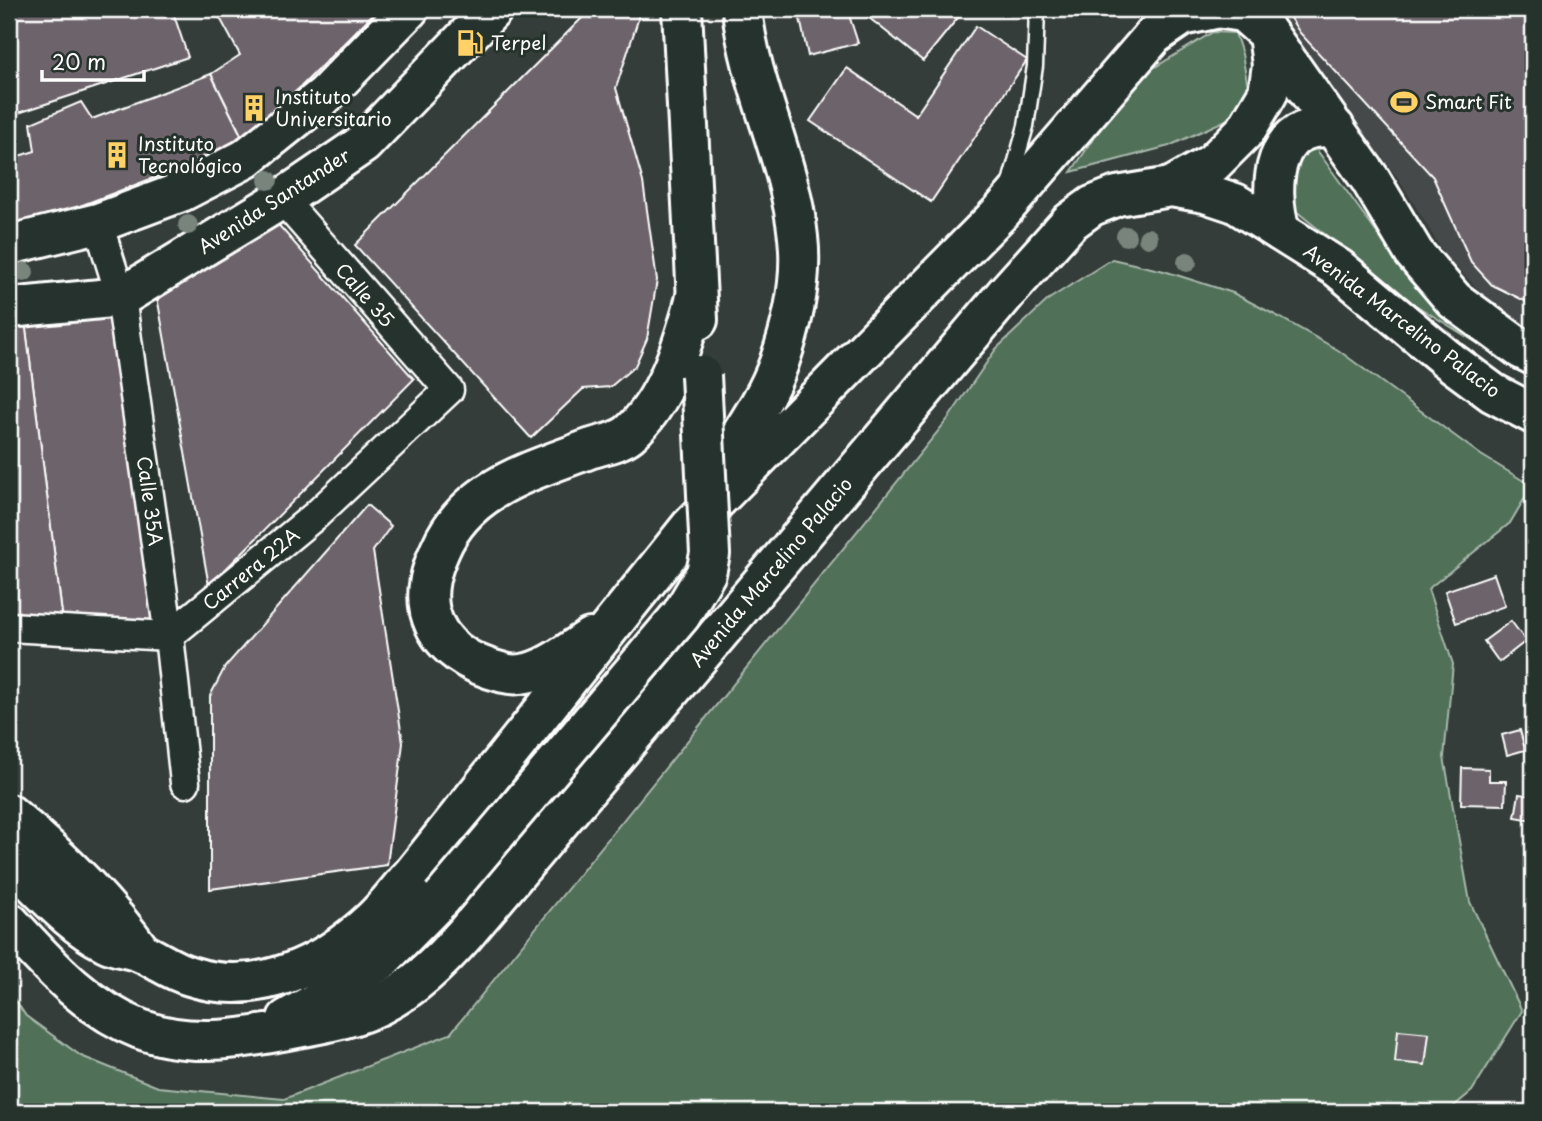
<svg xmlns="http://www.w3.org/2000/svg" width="1542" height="1121" font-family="'Playpen Sans',sans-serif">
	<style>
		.built { fill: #454848 }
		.green { fill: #517059; stroke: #a8b8ac; stroke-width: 2 }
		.building { fill: #6d636a; stroke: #fff; stroke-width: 2 }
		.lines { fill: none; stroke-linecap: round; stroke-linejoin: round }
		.service-casing { stroke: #fff; stroke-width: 19 }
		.minor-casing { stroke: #fff; stroke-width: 33 }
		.primary-casing { stroke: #fff; stroke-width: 44 }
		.service { stroke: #26332d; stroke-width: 14 }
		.minor { stroke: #26332d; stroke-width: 28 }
		.primary { stroke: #26332d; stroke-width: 38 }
		.primary-bridge-casing { stroke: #fff; stroke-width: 44; stroke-linecap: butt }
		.primary-bridge { stroke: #26332d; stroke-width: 38 }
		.tree { fill: #79847d }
		.labels { text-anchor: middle; stroke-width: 6; stroke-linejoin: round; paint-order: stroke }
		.poi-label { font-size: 19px; fill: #fff; stroke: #26332d; text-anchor: start }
		.street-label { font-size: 19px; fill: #fff; stroke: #26332d }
	</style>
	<rect width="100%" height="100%" fill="#343d39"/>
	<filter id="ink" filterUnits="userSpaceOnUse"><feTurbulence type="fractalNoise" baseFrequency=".0143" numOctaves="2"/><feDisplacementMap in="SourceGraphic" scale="14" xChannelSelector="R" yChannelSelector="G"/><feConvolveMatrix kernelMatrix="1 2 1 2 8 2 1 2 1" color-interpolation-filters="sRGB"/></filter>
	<g filter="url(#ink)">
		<!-- built -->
		<path class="built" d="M1272 9H1533V328L1499 310 1446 257 1400 181Z"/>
		<!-- green -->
		<g class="green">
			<path d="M1213 32 1235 33 1242 54 1248 87 1235 116 1169 146 1071 172 1134 80Z"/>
			<path d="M1309 139 1410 279 1501 358 1401 296 1285 202 1293 166Z"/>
			<path d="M1112 259 1164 271 1233 293 1279 317 1338 350 1481 455 1532 486 1510 523 1428 589 1453 664 1444 757 1470 902 1522 1011 1472 1091 1447 1112H9V991L26 1016 81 1056 158 1087 284 1099 450 1034 948 419 996 349 1049 299Z"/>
		</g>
		<!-- building -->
		<g class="building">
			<path d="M13 9H172L188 57 9 116V10Z"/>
			<path d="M211 9H229L220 18Z"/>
			<path d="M229 9H378L245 143 211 74 240 55 220 18Z"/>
			<path d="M591 9H638V20L616 88 643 182 657 280 647 339 635 366 610 387 583 389 531 438 355 245Z"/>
			<path d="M798 9H847L858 43 808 56Z"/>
			<path d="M858 9H965L923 61Z"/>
			<path d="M1284 9H1533V305L1492 285 1471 262 1433 177 1300 33Z"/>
			<path d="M976 26 1027 60 931 202 810 121 847 68 916 115Z"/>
			<path d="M211 74 245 143 9 233V159L35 151 31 123 81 102 92 119Z"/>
			<path d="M268 213 414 379 209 586 154 280Z"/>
			<path d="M114 314 157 626 63 622 25 321Z"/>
			<path d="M9 321H25L63 622 9 621Z"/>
			<path d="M367 505 391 526 373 551 403 743 387 865 210 889V696L225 667Z"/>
			<path d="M1494 574 1505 606 1456 623 1445 591Z"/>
			<path d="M1511 621 1526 641 1499 662 1484 641Z"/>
			<path d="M1520 730 1525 750 1507 755 1502 735Z"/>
			<path d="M1462 768 1489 769V781H1506L1505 805 1461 804Z"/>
			<path d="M1519 794 1533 796V820L1515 817Z"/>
			<path d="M1398 1030 1429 1033 1425 1065 1395 1062Z"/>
		</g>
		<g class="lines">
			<defs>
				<path id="service" d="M1009 186 1026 126 1035 66 1037 9"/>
				<g id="minor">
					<path d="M98 223 121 297 169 636 185 783"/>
					<path d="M9 627 169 636 316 515 449 390 282 199"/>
				</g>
				<g id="primary">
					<path d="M682 9 698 320"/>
					<path d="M1223 9 1243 12 1268 34 1370 179 1414 253 1454 300 1521 349 1533 355"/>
					<path d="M1171 187 1213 163 1246 130 1268 93 1272 65 1268 34"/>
					<path d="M1280 231C1267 186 1272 119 1335 128"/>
					<path d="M9 245 98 223 181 192 245 159 325 95 409 9"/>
					<path d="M9 308 121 297 282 199 363 144 493 9"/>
					<path d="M709 489C730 447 763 408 779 363 793 323 803 280 798 237 790 159 750 87 742 9"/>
					<path d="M590 638C567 653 534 681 504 673 471 665 439 647 430 612 425 590 431 570 440 550 466 488 531 471 589 449 601 445 619 442 629 434 666 402 684 342 696 297"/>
					<path d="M9 814C58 855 105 900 142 953"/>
					<path d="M9 860C39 887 69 924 106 942 117 948 131 948 142 953 158 960 172 971 190 976 258 998 324 965 373 919 387 906 399 889 412 875L690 527 1002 211 1154 35 1182 16 1215 9"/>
					<path d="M9 922C47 963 86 1008 140 1029 193 1049 249 1038 303 1027 329 1022 356 1017 380 1005 414 988 440 962 465 934L1007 292 1070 222 1092 206 1117 196 1171 187 1205 193 1235 203 1338 268 1447 359 1493 393 1533 414"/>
					<path d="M287 1019 336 991 380 961 442 898"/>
				</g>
			</defs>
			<!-- service casing -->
			<use href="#service" class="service-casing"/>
			<!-- minor casing -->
			<use href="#minor" class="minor-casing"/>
			<!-- primary casing -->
			<use href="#primary" class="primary-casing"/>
			<!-- service -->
			<use href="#service" class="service"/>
			<!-- minor -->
			<use href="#minor" class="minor"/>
			<!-- primary -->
			<use href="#primary" class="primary"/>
			<defs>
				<path id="primary-bridge" d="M442 898 681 615 706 573 710 554 701 375"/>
			</defs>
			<!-- primary-bridge casing -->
			<use href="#primary-bridge" class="primary-bridge-casing"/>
			<!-- primary-bridge -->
			<use href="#primary-bridge" class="primary-bridge"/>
		</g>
		<!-- trees -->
		<g class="tree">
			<circle cx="268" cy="180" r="10"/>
			<circle cx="188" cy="225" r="10"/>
			<circle cx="1126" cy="236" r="10"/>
			<circle cx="1148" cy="238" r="10"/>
			<circle cx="1187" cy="262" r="10"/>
			<circle cx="24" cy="272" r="10"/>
		</g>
	</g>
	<!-- icons -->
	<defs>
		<symbol id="fuel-bare" viewBox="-9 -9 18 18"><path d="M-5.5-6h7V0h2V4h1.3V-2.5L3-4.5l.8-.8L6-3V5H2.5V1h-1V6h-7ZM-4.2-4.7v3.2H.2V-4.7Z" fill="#ffd166" stroke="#26332d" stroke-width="2.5" paint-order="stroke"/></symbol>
		<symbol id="stadium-bare" viewBox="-9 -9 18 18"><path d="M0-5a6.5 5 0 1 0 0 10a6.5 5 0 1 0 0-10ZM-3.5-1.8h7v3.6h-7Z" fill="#ffd166" stroke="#26332d" stroke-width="2.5" paint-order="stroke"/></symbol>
		<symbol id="building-bare" viewBox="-9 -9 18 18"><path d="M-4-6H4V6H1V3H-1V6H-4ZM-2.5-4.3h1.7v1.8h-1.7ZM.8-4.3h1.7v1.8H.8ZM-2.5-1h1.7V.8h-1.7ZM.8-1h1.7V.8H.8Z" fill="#ffd166" stroke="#26332d" stroke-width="2.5" paint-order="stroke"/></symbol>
	</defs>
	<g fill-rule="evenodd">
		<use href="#fuel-bare" x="451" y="24" width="38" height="38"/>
		<use href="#stadium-bare" x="1385" y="83" width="38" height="38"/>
		<use href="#building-bare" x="235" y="89" width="38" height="38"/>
		<use href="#building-bare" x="98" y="136" width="38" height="38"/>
	</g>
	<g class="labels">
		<!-- poi labels -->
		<g class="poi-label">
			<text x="491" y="50">Terpel</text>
			<text x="275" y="104">Instituto<tspan x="275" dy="22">Universitario</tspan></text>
			<text x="1425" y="109">Smart Fit</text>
			<text x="138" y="151">Instituto<tspan x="138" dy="22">Tecnológico</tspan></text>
		</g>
		<!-- street labels -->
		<g class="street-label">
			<text transform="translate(274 201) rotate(-33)" y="7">Avenida Santander</text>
			<text transform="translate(365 295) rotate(49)" y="7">Calle 35</text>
			<text transform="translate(1402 321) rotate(37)" y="7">Avenida Marcelino Palacio</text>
			<text transform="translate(150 501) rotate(82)" y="7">Calle 35A</text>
			<text transform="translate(251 569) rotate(-39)" y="7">Carrera 22A</text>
			<text transform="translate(771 572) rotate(-50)" y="7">Avenida Marcelino Palacio</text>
		</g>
	</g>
	<!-- margin -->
	<rect width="1542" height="1121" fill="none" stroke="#26332d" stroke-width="35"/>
	<rect x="18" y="18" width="1507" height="1086" fill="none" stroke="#fff" stroke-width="2.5" filter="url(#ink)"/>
	<!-- scale -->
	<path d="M42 70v10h102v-10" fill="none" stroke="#ffffff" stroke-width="3.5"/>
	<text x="52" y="70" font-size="21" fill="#ffffff" stroke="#26332d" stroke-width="5" paint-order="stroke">20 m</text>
</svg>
